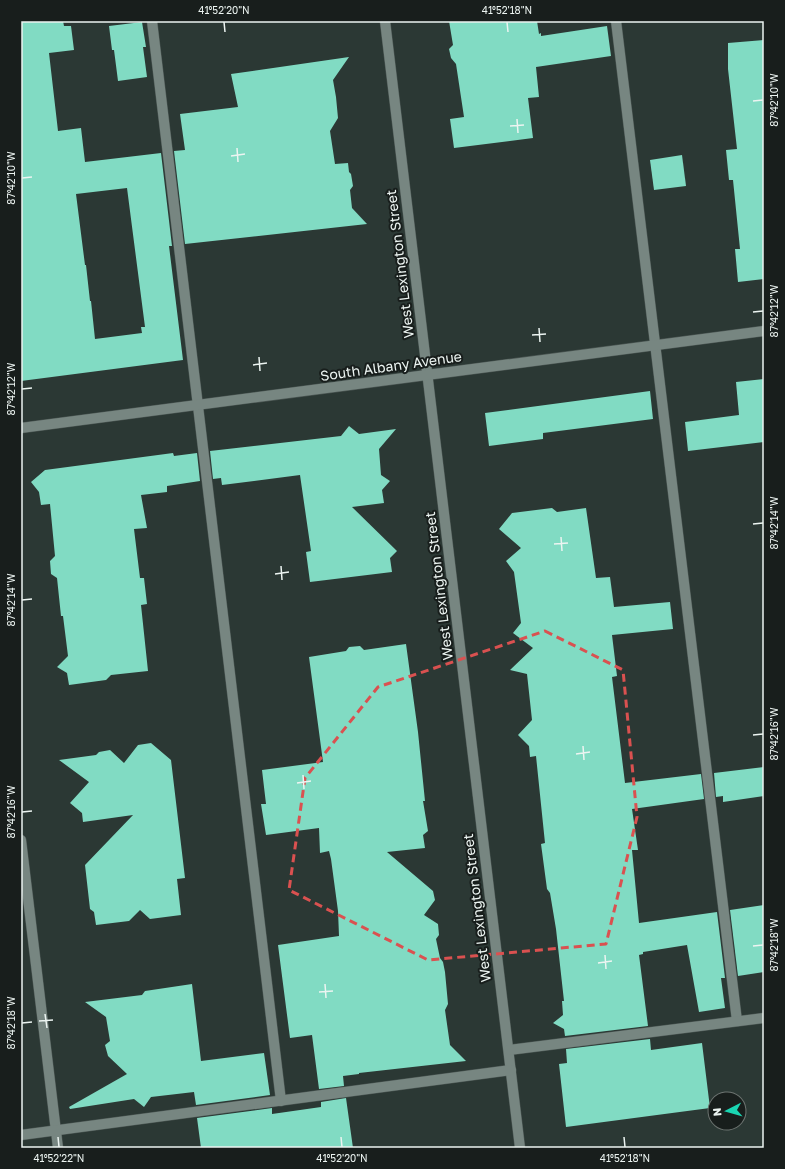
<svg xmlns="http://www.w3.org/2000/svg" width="785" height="1169" font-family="'Golos Text',sans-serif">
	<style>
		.building { fill: #81dbc3; fill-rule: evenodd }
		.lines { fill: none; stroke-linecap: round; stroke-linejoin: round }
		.minor-casing { stroke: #4b5653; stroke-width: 11 }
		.minor { stroke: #778681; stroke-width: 10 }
		.marked { fill: none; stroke: #da5150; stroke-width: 3; stroke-dasharray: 8 5; stroke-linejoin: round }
		.ticks { fill: none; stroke: #ecf4f1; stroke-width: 1.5 }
		.labels { text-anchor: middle; stroke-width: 4; stroke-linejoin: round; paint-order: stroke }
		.street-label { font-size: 14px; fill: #ecf4f1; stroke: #181e1c }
		.neatline { fill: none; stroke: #ecf4f1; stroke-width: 1.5 }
		.ticks-label { font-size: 10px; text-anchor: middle; fill: #ecf4f1 }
	</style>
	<rect width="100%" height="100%" fill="#2b3834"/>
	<!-- building -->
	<g class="building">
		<path d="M21 21H63L64 26H71L74 50 49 53 58 131 81 128 85 162 161 153 172 246H169L183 360 21 381ZM127 188 145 327H141L142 333 95 339 91 301H90L86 265H85L76 194Z"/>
		<path d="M449 21H537L539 34 541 33V36L607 26 611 56 536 67 539 97 528 98 533 138 454 148 450 119 464 117 456 64 451 58 449 49 453 45Z"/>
		<path d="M142 22 146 47H143L147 77 118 81 114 50H112L109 26Z"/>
		<path d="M764 40V279L738 282 735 249H740L733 180H729L726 150 737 149 728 69V43Z"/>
		<path d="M349 57 333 80 336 97 338 118 330 131 335 164 348 163 349 172 351 174 353 186 350 190 352 208 367 224 185 244 174 151 185 150 180 114 238 107 231 74Z"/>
		<path d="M682 155 686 186 654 190 650 160Z"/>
		<path d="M764 379V442L688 451 685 422 739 415 736 382Z"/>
		<path d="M650 391 653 419 543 433V439L489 446 485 413Z"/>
		<path d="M349 426 359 434 396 429 379 449 381 475 390 481 382 490 384 503 352 507 397 551 390 558 392 572 310 582 306 552 311 551 300 475 222 485 221 478 213 479 210 451 341 436Z"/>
		<path d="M173 453 174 456 197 453 200 481 167 486V492L141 495 147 528 134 529 140 578H144L147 604 141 605 148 671 111 675 106 680 69 685 67 673 57 667 68 656 63 616H61L57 578 51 574 50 561 55 556 50 504 41 505 39 492 31 482 45 470Z"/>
		<path d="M552 508 557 512 586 508 596 578 610 577 614 607 670 602 673 629 612 635 617 676 612 677 625 783 701 774 704 799 632 809 638 850H632L639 923 717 912 725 978H721L725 1008 699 1012 687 945 643 952V954L639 955 648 1026 565 1036 564 1029 553 1023 563 1015 562 1001H564L556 929 550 893 547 889 541 844 545 843 536 756 530 757 529 746 518 735 532 720 527 674 510 670 533 648 513 633 521 623 514 572 506 561 521 548 499 529 512 513Z"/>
		<path d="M406 644 418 732 425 801H423L428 831 423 835 425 848 387 852 433 891 435 900 424 915 438 924 439 935 436 939 440 958 443 962 445 972 448 1004 445 1010 450 1045 466 1061 359 1073V1074L343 1076 344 1086 319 1089 312 1035 290 1038 278 945 339 936 338 911 331 859 329 851 320 853 319 828 266 835 261 804H266L262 770 323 762 309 657 346 651 349 647 360 646 364 650Z"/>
		<path d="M151 743 171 760 185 878 177 879 181 915 150 919 140 910 129 921 96 925 94 912 90 909 85 865 133 815 83 822 82 813 70 803 89 782 59 760 96 755 99 752 110 750 124 763 138 745Z"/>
		<path d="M764 767V796L723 802V796L716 797 714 773Z"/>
		<path d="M764 905V972L738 976 730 910Z"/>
		<path d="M192 984 201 1061 264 1053 270 1095 196 1105 194 1092 151 1097 144 1107 134 1099 70 1109 69 1107 127 1074 108 1056 105 1045 110 1041 106 1017 85 1002 142 995 145 991Z"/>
		<path d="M650 1039 651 1050 702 1043 710 1108 566 1127 559 1064 567 1063 566 1049Z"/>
		<path d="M346 1098 353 1148H201L197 1118 272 1108V1114L321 1107V1102Z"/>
	</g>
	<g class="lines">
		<defs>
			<g id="minor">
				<path d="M152 21 281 1101"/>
				<path d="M385 21 520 1148"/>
				<path d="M616 21 737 1021"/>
				<path d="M21 428 764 331"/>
				<path d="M21 840 58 1148"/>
				<path d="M509 1050 764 1018"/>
				<path d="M21 1135 511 1070"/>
			</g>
		</defs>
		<!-- minor casing -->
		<use href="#minor" class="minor-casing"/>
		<!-- minor -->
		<use href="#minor" class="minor"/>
	</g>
	<!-- marked area -->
	<path class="marked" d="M545 631 623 670 637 817 606 944 428 960 289 890 305 778 378 687Z"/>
	<!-- ticks -->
	<path class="ticks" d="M224 22 225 32M507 22 508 32M753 101 763 100M517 119 518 133M510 126 524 125M237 148 238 162M231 156 245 154M22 178 32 177M753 312 763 311M539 328 540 342M532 335 546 334M259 357 260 371M253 365 267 363M22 389 32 388M753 524 763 523M561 537 562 551M554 544 568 543M281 566 282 580M275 574 289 572M22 600 32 599M753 735 763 734M583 746 584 760M576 754 590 752M303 775 304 789M297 783 311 781M22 812 32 811M753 946 763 945M605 955 606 969M598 963 612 961M325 984 326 998M319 992 333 991M45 1014 47 1028M39 1021 53 1020M22 1023 32 1022M58 1137 59 1147M341 1137 342 1147M624 1137 625 1147"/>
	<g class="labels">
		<!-- street labels -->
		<g class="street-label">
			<text transform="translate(400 264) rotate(-97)" y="5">West Lexington Street</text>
			<text transform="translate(391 366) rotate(-8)" y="5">South Albany Avenue</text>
			<text transform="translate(439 586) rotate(-97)" y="5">West Lexington Street</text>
			<text transform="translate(477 908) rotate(-97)" y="5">West Lexington Street</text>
		</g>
	</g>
	<!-- border -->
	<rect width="785" height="1169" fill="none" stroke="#181e1c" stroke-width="44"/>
	<!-- north arrow -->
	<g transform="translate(727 1111) rotate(264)"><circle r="19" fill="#181e1c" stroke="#6d7471"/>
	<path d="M0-3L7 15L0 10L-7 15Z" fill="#1ad5b2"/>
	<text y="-6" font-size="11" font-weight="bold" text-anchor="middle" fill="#ecf4f1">N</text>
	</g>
	<rect x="22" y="22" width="741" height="1125" class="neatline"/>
	<g class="ticks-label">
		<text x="224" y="14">41°52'20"N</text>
		<text x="507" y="14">41°52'18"N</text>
		<text transform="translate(774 100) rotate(-90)" y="4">87°42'10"W</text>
		<text transform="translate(11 178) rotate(-90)" y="4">87°42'10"W</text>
		<text transform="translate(774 311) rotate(-90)" y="4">87°42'12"W</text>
		<text transform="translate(11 389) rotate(-90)" y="4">87°42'12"W</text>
		<text transform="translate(774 523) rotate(-90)" y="4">87°42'14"W</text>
		<text transform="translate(11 600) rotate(-90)" y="4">87°42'14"W</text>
		<text transform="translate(774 734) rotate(-90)" y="4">87°42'16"W</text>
		<text transform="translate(11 812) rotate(-90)" y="4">87°42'16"W</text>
		<text transform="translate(774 945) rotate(-90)" y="4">87°42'18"W</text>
		<text transform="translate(11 1023) rotate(-90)" y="4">87°42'18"W</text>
		<text x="59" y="1162">41°52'22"N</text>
		<text x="342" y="1162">41°52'20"N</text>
		<text x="625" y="1162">41°52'18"N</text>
	</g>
</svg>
